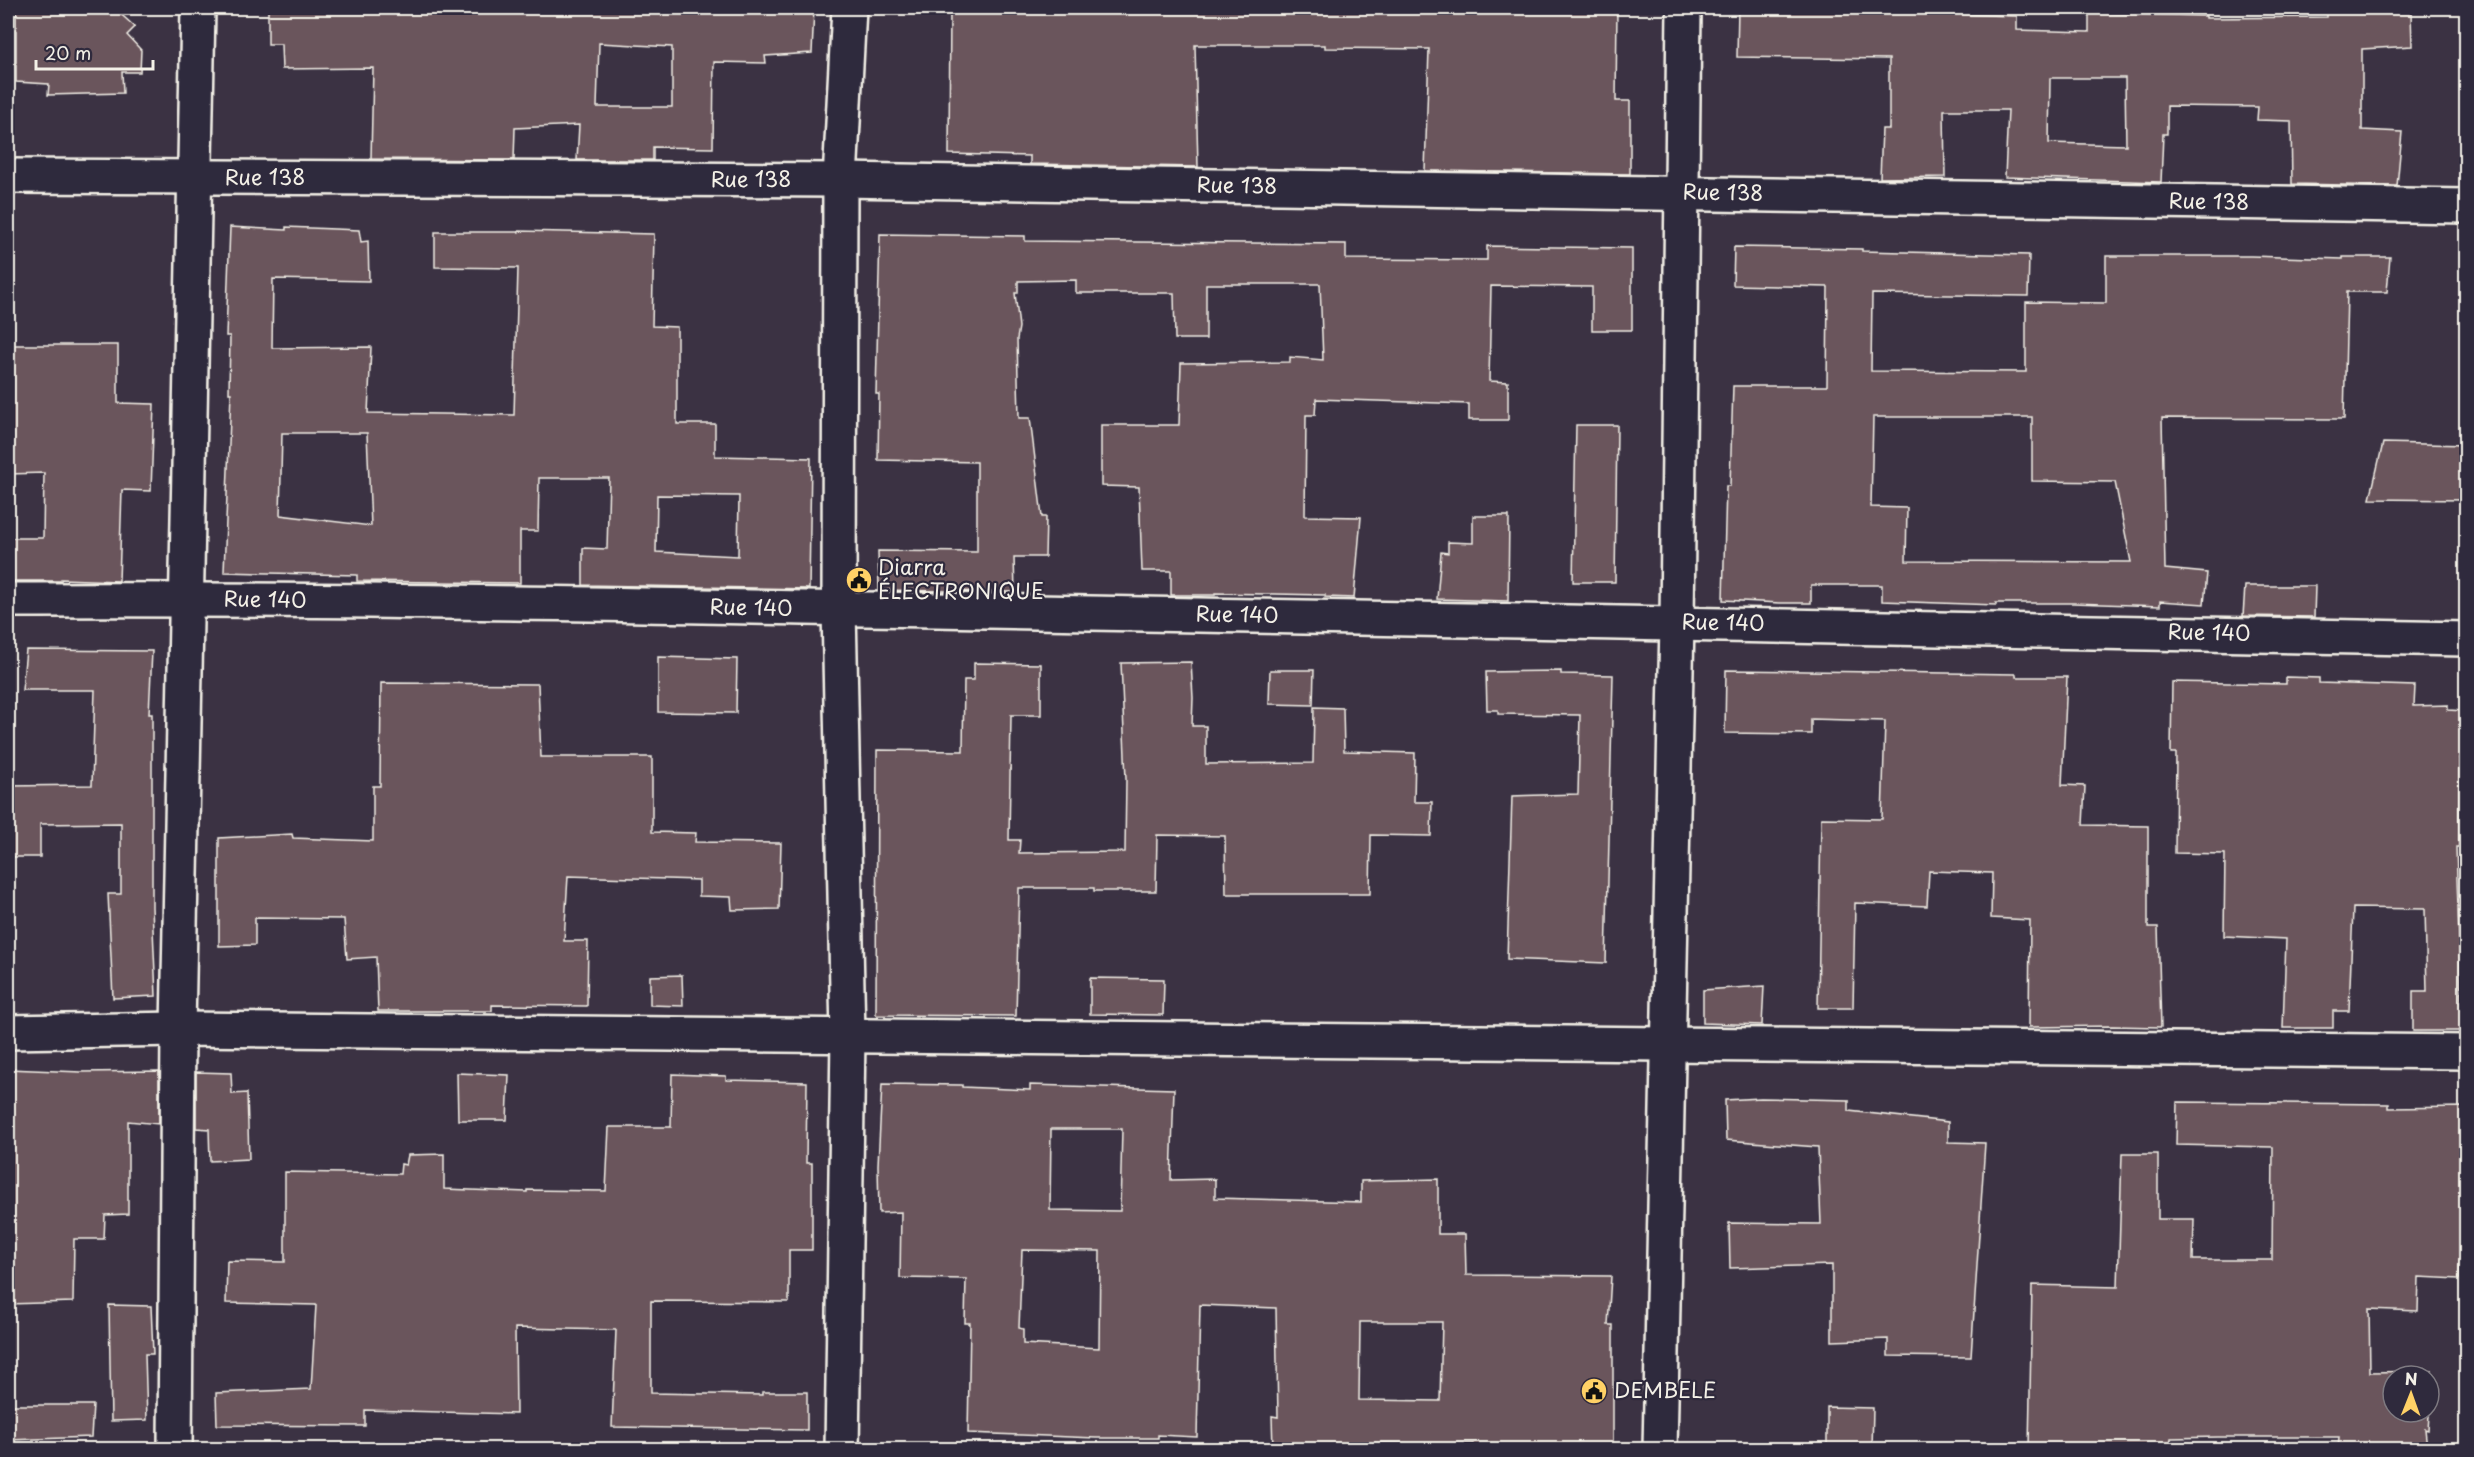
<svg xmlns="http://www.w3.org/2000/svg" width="2474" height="1457" font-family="'Playpen Sans',sans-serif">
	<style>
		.building { fill: #6b545c; stroke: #f4f1e8; stroke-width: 1.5; fill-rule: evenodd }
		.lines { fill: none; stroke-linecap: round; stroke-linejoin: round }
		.street-casing { stroke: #f4f1e8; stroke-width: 38 }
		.street { stroke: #2f2a3d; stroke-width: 33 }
		.labels { text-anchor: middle; stroke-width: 4.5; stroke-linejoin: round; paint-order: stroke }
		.street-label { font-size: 21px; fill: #f4f1e8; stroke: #2f2a3d }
		.poi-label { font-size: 21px; fill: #f4f1e8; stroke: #2f2a3d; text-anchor: start }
	</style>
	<rect width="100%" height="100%" fill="#3b3243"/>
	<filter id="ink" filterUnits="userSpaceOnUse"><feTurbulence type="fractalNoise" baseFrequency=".0167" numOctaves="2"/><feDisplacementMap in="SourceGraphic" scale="12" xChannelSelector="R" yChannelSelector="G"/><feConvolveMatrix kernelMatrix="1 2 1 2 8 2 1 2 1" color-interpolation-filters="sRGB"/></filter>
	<g filter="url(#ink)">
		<!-- building -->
		<g class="building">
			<path d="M16 8H114L135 27 127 35 141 50 140 72H122L123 93 48 95 49 84 16 82Z"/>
			<path d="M268 8H814L812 53 765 56 766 63 714 62 713 148 653 147V160H577L579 125 515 128 514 160 371 159 373 68 282 69 281 44H268ZM599 43 672 47V107H597Z"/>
			<path d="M950 8H1617L1616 101H1630V174L1425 171 1429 49 1325 48V45H1195L1198 167 1030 164V156L949 154Z"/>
			<path d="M1738 8 1922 11V13L2017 16V30L2089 32V13L2206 16V18L2327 17V11L2411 13 2412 46 2362 49V130L2402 132 2397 186 2292 184 2291 121 2257 120 2258 107 2167 106V134H2163L2161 182 2005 177 2008 110H1944L1945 177 1880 178 1882 129H1889V59L1737 57ZM2050 78H2125L2126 145 2049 143Z"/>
			<path d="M230 227 286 230V227L359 230 361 242 368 241 369 281 273 279 272 348 371 347 368 413 514 415 518 268 435 267V232H519V231L654 234 652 326 677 327V424H715V456L811 458 809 589 583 585V548L607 549 609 478H539L538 531H520V583L357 581V575L224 572 231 393H229L230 336H226ZM282 433H367L371 526 280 515ZM657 495 739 496 738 556 656 552Z"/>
			<path d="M880 234 1025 236V241L1346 244V259L1487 260V246L1632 248V330H1592V287L1491 286 1489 381 1508 382V420H1469V404L1316 399 1315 415H1306L1305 516 1361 517 1354 598 1325 597V595L1215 593V595H1171V571H1142L1139 487 1101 486V425H1179L1181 363 1290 362V357L1323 360 1320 284H1206V339H1175L1174 293H1076V280L1018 281V293H1015L1019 327 1017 339 1019 418H1030L1042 517H1046L1045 557H1014L1015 592 879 590 878 551 977 552V462L878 460 879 394H876Z"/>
			<path d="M1734 247 1862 249V251L2029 255 2028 296 1872 294 1871 371 2026 372V302L2106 303V256H2251L2343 259V257H2390L2387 292H2347L2344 419 2162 418 2165 569 2207 573 2204 604 2160 601V606L2073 603H1996V605L1882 601V585H1811V603H1780L1723 600 1726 486H1730L1733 386H1827L1828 287 1733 285ZM1873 417H2032V481L2115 482 2131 562 1906 561 1907 508 1871 507Z"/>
			<path d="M8 345H118V403L154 404 151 491 122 490 119 581 61 579V581H8V538H43L44 473 8 474Z"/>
			<path d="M1576 425H1617L1615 582H1573Z"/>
			<path d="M2383 443 2466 445V500L2370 499Z"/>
			<path d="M1473 516H1509L1508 601 1437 599 1441 552 1448 553V542L1473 543Z"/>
			<path d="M2245 586H2315L2314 617 2243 616Z"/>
			<path d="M26 650 152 651 149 714H152V907L156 996 113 998 108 894H121V823L40 824V857H8V786L92 785 95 690H22Z"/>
			<path d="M658 657 737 659 736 713 658 712Z"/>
			<path d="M1191 662 1193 698 1192 726H1206V764L1313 763 1314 707 1343 708 1344 751 1415 753 1414 802H1432L1431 836 1371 835 1370 894H1226L1225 836 1157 835 1156 891H1094V888H1019L1016 1016 876 1015 877 750 963 751 964 680H974V663L1041 664V715H1011L1009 840H1020L1019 853 1125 852 1126 779 1121 663Z"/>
			<path d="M1270 670H1314L1313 705 1269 704Z"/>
			<path d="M1726 670 2016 674V677H2067L2062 785 2085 786 2083 825 2148 826V927H2158L2161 1027 2113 1026 2029 1027 2030 920 1991 918 1992 873 1929 871 1927 906 1855 903 1853 1008H1818L1821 818 1882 819 1885 721 1811 719V734L1725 733Z"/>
			<path d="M1561 671V674L1613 675 1606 963 1507 959 1512 796 1578 794 1580 715 1498 714V710H1487L1486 672Z"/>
			<path d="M2286 677 2319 678V683L2415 686 2414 706 2448 705V710L2464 711 2463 758H2459V847H2456L2462 1031H2413V991H2427L2425 909 2353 908 2349 1011H2333V1028H2283L2286 939 2224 936 2225 854 2175 853 2176 753H2171L2172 682 2286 684Z"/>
			<path d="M381 683 538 684 541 757H652V832L696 833 695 842 781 843 779 909 732 910 731 897 699 896V880L568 876 564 941H588L587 1006 492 1005V1011H378L376 957 347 959 344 919 255 918V945L219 946V838L292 834 293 838 373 841V786H380Z"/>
			<path d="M682 975 683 1006 650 1005V976Z"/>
			<path d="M1090 978 1164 979 1163 1015 1090 1014Z"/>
			<path d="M1764 986 1762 1025 1703 1023V990Z"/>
			<path d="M8 1069 81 1072 159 1071V1124L128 1121V1214L105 1215 104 1239H74L73 1302 8 1304Z"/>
			<path d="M196 1072 231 1073 232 1094 247 1093 249 1159 210 1161 209 1129 196 1128Z"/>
			<path d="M457 1073 509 1075 507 1120H458Z"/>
			<path d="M672 1074 726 1076V1080L807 1082 806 1163H812V1250H789V1302L651 1301V1393L762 1395V1392H807V1430L612 1427 616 1330 515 1328 516 1414 365 1410V1426L217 1425 216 1393 311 1389 316 1305 226 1303 227 1261 285 1262V1172L400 1174 401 1164 406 1165 408 1155 444 1154V1189L527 1192V1190L606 1191 609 1127H671Z"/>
			<path d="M882 1084 962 1085V1087L1030 1090V1085L1174 1089 1171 1180 1215 1179V1198L1361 1202V1181L1438 1179V1234H1465L1466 1275 1611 1276 1608 1325H1613V1449H1473V1444L1378 1443 1310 1445V1449H1273L1272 1416 1278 1417 1276 1308 1200 1305 1197 1437 1158 1435V1438H1096L968 1433 970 1323H965L966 1279 900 1278 901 1212 879 1213 878 1165ZM1051 1129H1122L1120 1211 1050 1210ZM1022 1250 1100 1251 1099 1348 1023 1344V1329L1019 1328ZM1360 1322H1442L1440 1401 1359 1400Z"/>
			<path d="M1761 1098 1849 1100V1111L1948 1122V1142L1985 1143 1971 1357 1888 1356V1339L1832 1341V1265L1730 1268 1729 1223 1821 1224 1818 1147 1726 1140 1725 1100Z"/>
			<path d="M2177 1102 2389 1104V1108L2466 1107 2459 1279 2419 1277 2418 1311 2369 1309 2370 1372 2432 1371 2428 1430 2425 1429 2427 1448 2338 1449 2339 1437H2218L2171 1438 2170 1449H2029L2032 1285 2118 1287 2122 1154H2158V1219H2194L2193 1260H2272L2273 1147 2176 1145ZM2393 1376H2429V1412H2393Z"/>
			<path d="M109 1305 151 1306 153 1354H145L147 1420 111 1421Z"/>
			<path d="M8 1405H93L91 1437 8 1440Z"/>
			<path d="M1827 1407 1873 1408 1872 1449H1827Z"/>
		</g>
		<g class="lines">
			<defs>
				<g id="street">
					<path d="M8 176 840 180 2466 206"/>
					<path d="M8 600C316 598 625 605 934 610 1445 619 1956 628 2466 639"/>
					<path d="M8 1032 178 1029 2466 1052"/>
					<path d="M175 1450 178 1029 198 8"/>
					<path d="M842 1450 848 1036 839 609 840 180 849 8"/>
					<path d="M1660 1450 1677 622 1684 8"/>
				</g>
			</defs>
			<!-- street casing -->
			<use href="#street" class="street-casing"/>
			<!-- street -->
			<use href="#street" class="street"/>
		</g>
	</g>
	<!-- icons -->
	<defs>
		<symbol id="civic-disc" viewBox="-11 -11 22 22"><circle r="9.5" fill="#ffd166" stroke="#2f2a3d"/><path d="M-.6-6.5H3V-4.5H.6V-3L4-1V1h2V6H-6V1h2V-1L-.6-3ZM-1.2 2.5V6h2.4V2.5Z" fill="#111"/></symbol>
	</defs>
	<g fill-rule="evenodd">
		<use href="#civic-disc" x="844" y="565" width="30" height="30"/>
		<use href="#civic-disc" x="1579" y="1376" width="30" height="30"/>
	</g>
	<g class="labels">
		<!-- street labels -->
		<g class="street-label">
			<text x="265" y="185">Rue 138</text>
			<text x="751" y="187">Rue 138</text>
			<text transform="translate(1237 186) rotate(1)" y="7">Rue 138</text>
			<text transform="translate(1723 193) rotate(1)" y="7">Rue 138</text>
			<text transform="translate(2209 202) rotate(1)" y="7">Rue 138</text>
			<text transform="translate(265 600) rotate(1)" y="7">Rue 140</text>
			<text transform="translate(751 608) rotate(1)" y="7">Rue 140</text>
			<text transform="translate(1237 615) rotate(1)" y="7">Rue 140</text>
			<text transform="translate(1723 623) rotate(1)" y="7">Rue 140</text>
			<text transform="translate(2209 633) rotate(1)" y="7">Rue 140</text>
		</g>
		<!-- poi labels -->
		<g class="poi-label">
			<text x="878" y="575">Diarra<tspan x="878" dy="24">ÉLECTRONIQUE</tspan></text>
			<text x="1614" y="1398">DEMBELE</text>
		</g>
	</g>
	<!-- margin -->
	<rect width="2474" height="1457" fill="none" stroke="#2f2a3d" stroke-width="30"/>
	<rect x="15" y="15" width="2444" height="1427" fill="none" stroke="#f4f1e8" stroke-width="2" filter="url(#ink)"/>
	<!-- north arrow -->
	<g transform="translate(2411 1394) rotate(1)"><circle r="28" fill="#2f2a3d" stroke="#7e7a81" stroke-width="1.5"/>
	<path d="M0-4.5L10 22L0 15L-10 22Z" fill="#ffd166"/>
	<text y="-9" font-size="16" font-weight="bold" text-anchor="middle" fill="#f4f1e8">N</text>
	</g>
	<!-- scale -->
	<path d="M36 60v9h117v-9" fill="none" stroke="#f4f1e8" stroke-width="3"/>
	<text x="45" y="60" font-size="18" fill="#f4f1e8" stroke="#2f2a3d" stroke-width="4.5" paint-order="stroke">20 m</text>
</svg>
